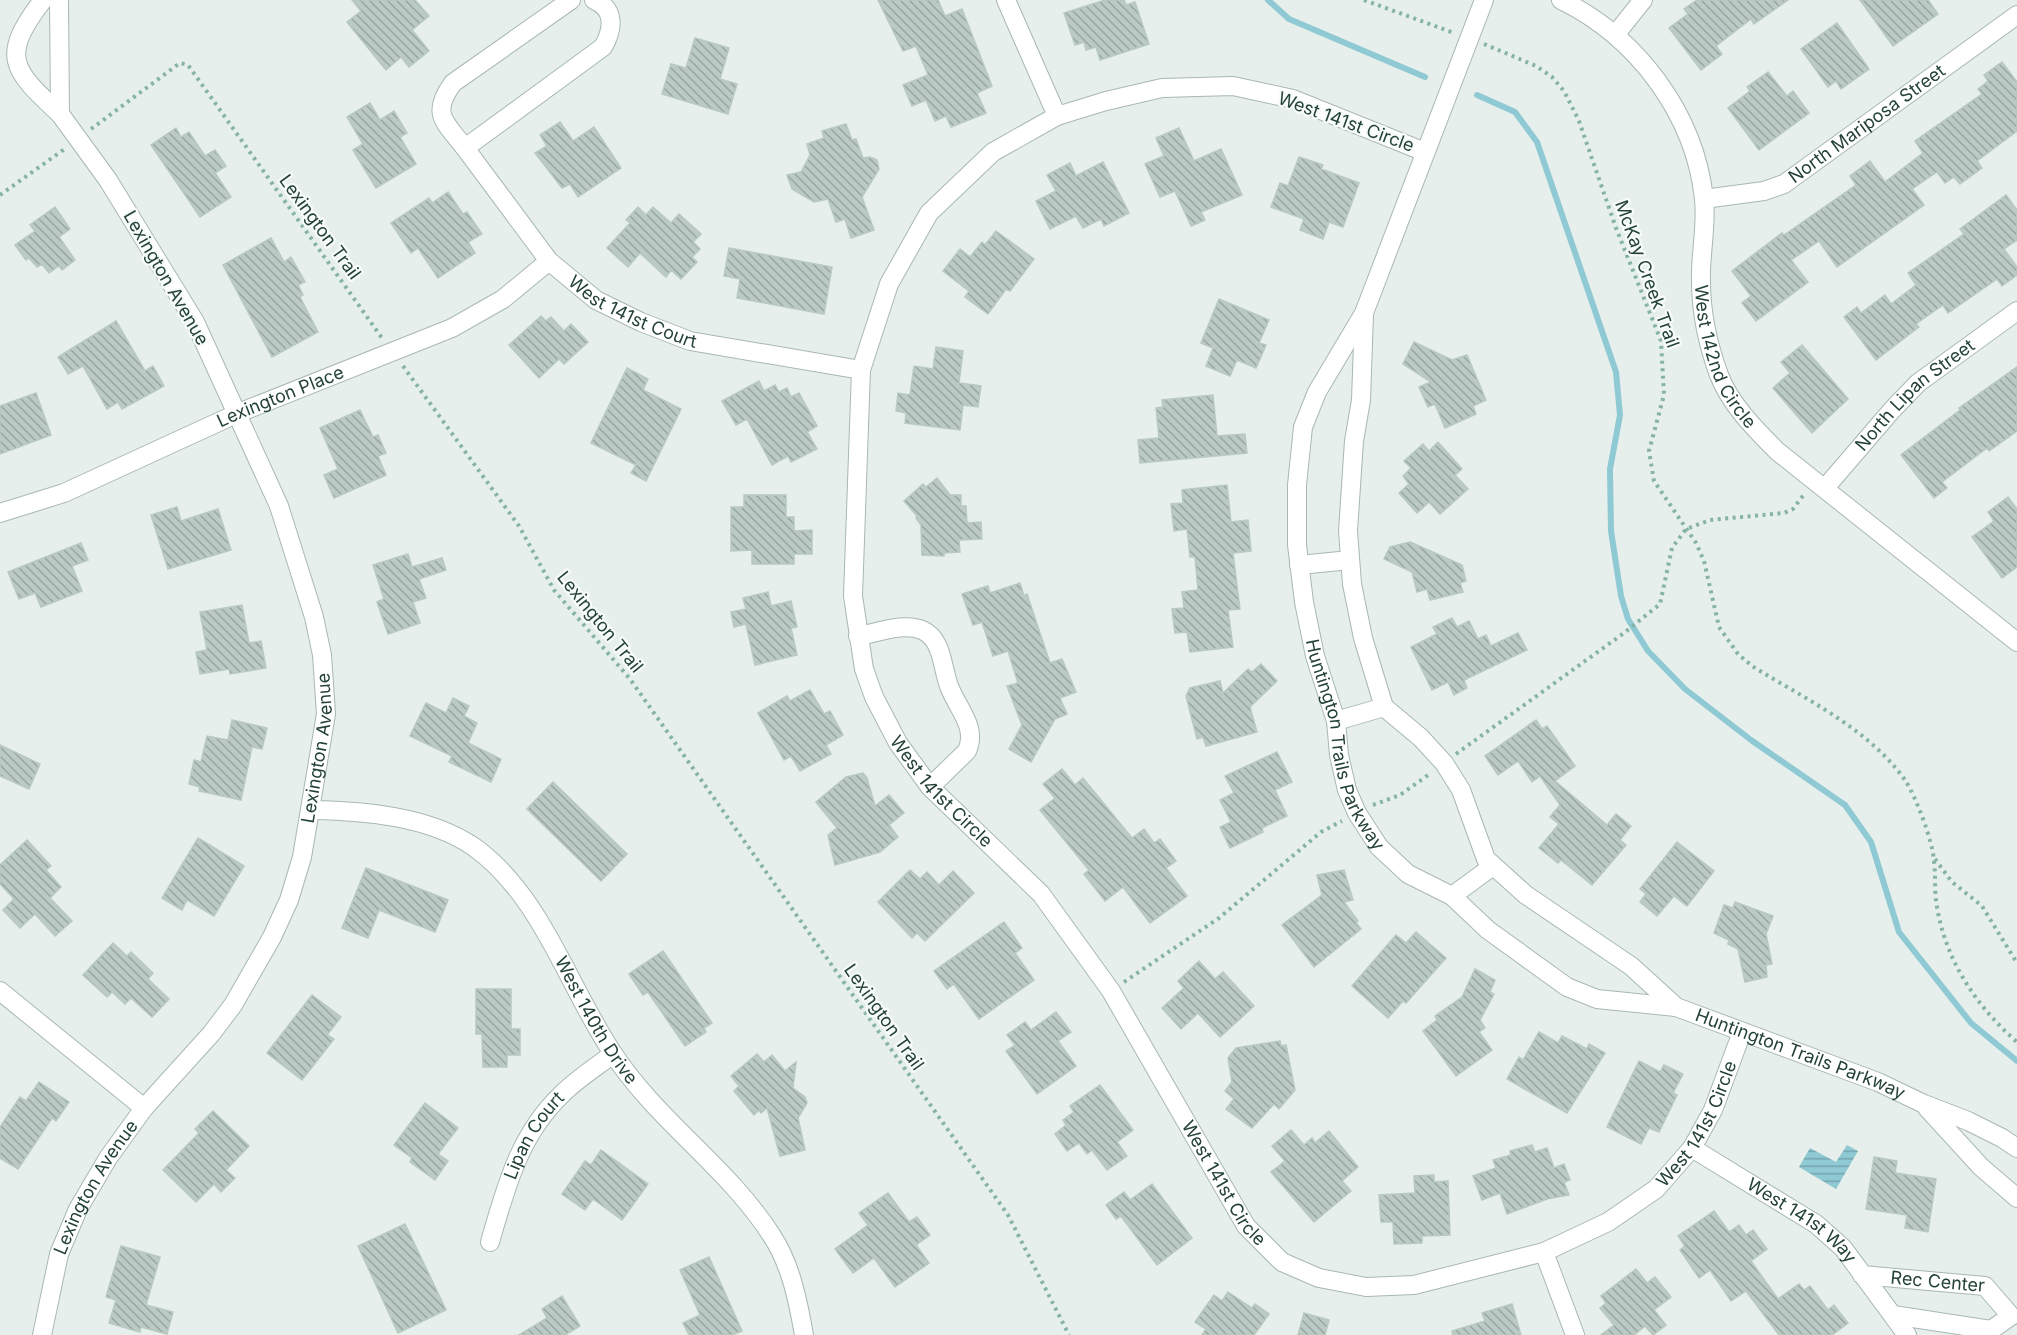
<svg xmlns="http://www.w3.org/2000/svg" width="2017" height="1335" font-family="Inter,sans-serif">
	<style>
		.water { fill: url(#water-rules) }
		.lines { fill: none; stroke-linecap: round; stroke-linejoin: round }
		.stream { stroke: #8ec9d4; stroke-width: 6 }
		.building { fill: url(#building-back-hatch); stroke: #b8c9c2; stroke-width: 1.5 }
		.minor-casing { stroke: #a8b8b2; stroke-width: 20 }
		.path { stroke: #86b3a5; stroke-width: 4; stroke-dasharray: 3 4.5; stroke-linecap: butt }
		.minor { stroke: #fff; stroke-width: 18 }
		.labels { text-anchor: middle; stroke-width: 4.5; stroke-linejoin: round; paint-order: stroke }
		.street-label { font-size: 18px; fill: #24423a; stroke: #f7fbf9 }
	</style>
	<defs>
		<pattern id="water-rules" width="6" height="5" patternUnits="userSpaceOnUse" patternTransform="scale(1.5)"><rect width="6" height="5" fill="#8ec9d4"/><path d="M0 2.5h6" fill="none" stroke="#74a5ad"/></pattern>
		<pattern id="building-back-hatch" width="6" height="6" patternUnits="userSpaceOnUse" patternTransform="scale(1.5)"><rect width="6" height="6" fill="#bbcac4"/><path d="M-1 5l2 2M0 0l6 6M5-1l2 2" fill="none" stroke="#98a6a0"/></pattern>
	</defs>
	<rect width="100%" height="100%" fill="#e6efeb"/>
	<!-- water -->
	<path class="water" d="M1847 1145 1858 1151 1836 1189 1799 1167 1810 1148 1836 1162Z"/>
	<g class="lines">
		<!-- stream -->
		<g class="stream">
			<path d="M1268 0 1289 19 1425 77"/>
			<path d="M1477 95 1515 112 1537 142 1616 372 1620 415 1610 469 1611 531 1621 596 1628 619 1648 651 1685 689 1751 740 1845 805 1871 842 1899 932 1971 1023 2017 1061"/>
		</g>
	</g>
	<!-- building -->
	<g class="building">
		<path d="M352 0H415L429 16 412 30 429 51 409 67 401 57 386 70 347 22 361 11Z"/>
		<path d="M878 0H938L945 16 962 9 992 86 977 93 986 113 951 127 946 116 935 121 926 100 912 106 903 85 928 75 916 46 903 51Z"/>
		<path d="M1105 0H1124L1126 5 1135 2 1149 44 1100 60 1096 47 1086 50 1084 42 1075 45 1064 13Z"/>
		<path d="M1697 0H1788L1754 24 1751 19 1716 46 1722 54 1701 70 1669 28 1688 14 1684 9Z"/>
		<path d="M1860 0H1928L1938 14 1893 46Z"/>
		<path d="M1837 23 1869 69 1841 89 1836 81 1828 87 1801 49Z"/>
		<path d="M695 38 729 48 720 79 737 84 728 114 662 94 671 64 686 68Z"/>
		<path d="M2002 62 2017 82V131L1977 161 1982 168 1960 184 1954 177 1945 183 1937 172 1912 189 1924 205 1837 267 1819 241 1791 260 1808 282 1756 321 1742 303 1751 296 1732 271 1782 233 1784 235 1856 185 1850 176 1870 161 1885 182 1923 153 1915 141 1982 94 1978 89 1988 81 1984 75Z"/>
		<path d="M1768 72 1787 96 1793 91 1809 113 1759 150 1728 108 1750 91 1747 87Z"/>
		<path d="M370 103 380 120 394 111 407 133 400 137 416 164 376 188 353 150 363 144 347 117Z"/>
		<path d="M560 122 573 141 594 127 621 168 578 197 570 184 562 188 535 153 547 146 540 135Z"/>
		<path d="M846 124 852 140 856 139 863 158 870 157 877 160 879 169 862 197 874 230 851 238 845 219 836 222 828 199 814 202 792 189 787 175 801 172 810 155 807 144 824 138 822 131Z"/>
		<path d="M176 128 181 137 189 132 205 156 215 150 226 166 215 173 231 197 200 217 151 145Z"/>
		<path d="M1179 128 1194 161 1221 149 1242 195 1201 212 1205 220 1191 226 1175 191 1160 197 1145 164 1164 156 1156 138Z"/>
		<path d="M1299 157 1323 165 1321 169 1359 183 1343 227 1329 222 1323 239 1300 230 1304 219 1271 207 1280 183 1288 186Z"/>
		<path d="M1103 162 1129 213 1104 226 1101 219 1083 228 1076 216 1050 229 1036 201 1056 191 1047 175 1070 163 1076 176Z"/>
		<path d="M448 192 463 214 467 212 482 234 468 242 475 253 438 278 418 248 411 253 391 223 429 198 432 203Z"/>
		<path d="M2006 195 2017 210V240L2004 249 2017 267V275L2002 286 1997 279 1948 313 1943 305 1916 324 1919 327 1876 360 1844 317 1857 307 1861 313 1885 295 1891 304 1916 285 1908 273 1964 234 1960 229Z"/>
		<path d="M55 207 70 229 59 237 75 260 62 270 59 266 49 273 42 264 37 267 29 258 26 260 15 245 35 231 30 225Z"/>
		<path d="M638 207 646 215 653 207 671 223 679 214 701 234 693 242 700 249 692 257 697 262 681 279 671 270 666 277 640 253 628 267 607 248 630 223 626 220Z"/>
		<path d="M996 231 1034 259 1010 291 1006 289 988 314 965 297 969 291 943 271 960 249 970 257 982 242 985 245Z"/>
		<path d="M271 238 284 262 291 257 305 282 298 285 303 295 300 297 318 332 272 357 223 265Z"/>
		<path d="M729 248 832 267 824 314 737 298 740 279 724 276Z"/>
		<path d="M1219 299 1269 320 1259 343 1266 345 1256 368 1237 360 1230 376 1206 366 1213 348 1201 343Z"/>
		<path d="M541 316 546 321 551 317 564 331 571 324 588 342 564 364 559 359 539 378 509 345Z"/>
		<path d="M116 321 145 371 153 366 164 386 122 409 118 402 107 409 83 366 68 374 58 357Z"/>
		<path d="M1414 342 1452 360 1467 355 1486 400 1473 406 1476 414 1445 428 1435 404 1428 407 1419 387 1431 382 1403 364Z"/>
		<path d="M1802 345 1848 399 1812 433 1773 388 1790 373 1781 362Z"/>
		<path d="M936 347 963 351 959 383 981 386 978 407 963 405 960 430 905 423 906 413 896 411 898 393 910 395 914 366 933 369Z"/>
		<path d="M2017 367V431L1989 451 1987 448 1942 482 1947 488 1934 498 1901 455 1960 410 1959 408Z"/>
		<path d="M627 368 648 379 643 390 681 409 646 481 631 473 636 465 591 443Z"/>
		<path d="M759 381 764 391 775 385 779 392 787 388 791 397 799 393 817 426 807 432 817 449 791 462 788 456 772 465 747 419 736 425 722 401Z"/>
		<path d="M36 393 51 435 0 454V406Z"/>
		<path d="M1213 395 1217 436 1245 434 1247 453 1140 463 1138 440 1159 438 1156 408 1163 407 1162 400Z"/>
		<path d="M360 410 373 437 378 435 386 453 378 456 386 475 334 498 324 475 338 469 320 428Z"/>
		<path d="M1438 442 1462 469 1455 475 1468 489 1440 514 1429 502 1417 513 1399 493 1409 484 1403 476 1411 468 1404 461 1423 444 1429 451Z"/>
		<path d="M937 478 950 495H961V506H966L967 523 981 522 982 539 959 540 960 552 944 553V556L922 555 921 525 916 518 917 516 904 501 923 484 926 487Z"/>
		<path d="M1227 485 1231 522 1248 520 1251 551 1233 553 1240 609 1228 610 1233 647 1190 652 1187 632 1175 633 1172 609 1184 608 1182 592 1198 590 1195 557H1190L1187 529 1174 531 1171 504 1183 503 1182 490Z"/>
		<path d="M744 495H786V517H794V531L812 530V554H794V564H752V550L731 551V507H744Z"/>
		<path d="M2008 497 2017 509V567L2002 578 1972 537 1994 521 1988 512Z"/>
		<path d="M177 507 181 521 218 509 231 550 168 569 151 515Z"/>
		<path d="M1410 542 1462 565 1466 581 1460 583 1463 592 1430 600 1427 589 1417 592 1412 572 1384 559 1390 547Z"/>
		<path d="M81 543 88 560 72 566 82 591 41 607 35 593 19 599 8 572Z"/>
		<path d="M408 554 412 567 442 558 446 570 419 579 426 598 413 602 420 623 388 634 377 602 384 599 373 565Z"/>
		<path d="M1020 583 1024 596 1027 594 1050 663 1062 659 1076 692 1060 698 1067 714 1055 719 1031 762 1009 749 1022 725 1007 686 1018 683 1008 651 993 656 982 622 973 625 962 594 988 586 990 593Z"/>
		<path d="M768 592 771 606 791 601 797 627 791 628 797 655 755 665 746 624 734 627 731 612 746 609 743 598Z"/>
		<path d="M242 605 249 643 261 641 266 668 230 674 229 669 200 674 196 652 207 650 200 612Z"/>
		<path d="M1452 618 1457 627 1469 621 1478 639 1486 635 1491 646 1518 633 1527 650 1464 680 1467 688 1454 695 1448 682 1432 690 1411 647 1437 634 1433 627Z"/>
		<path d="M1261 664 1277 681 1250 707 1257 732 1206 746 1203 737 1197 739 1186 696 1190 688 1220 681 1223 693 1248 669 1252 672Z"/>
		<path d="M810 690 824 714 830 711 843 735 826 745 831 754 800 771 791 756 784 760 758 713 787 696 790 701Z"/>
		<path d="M453 698 469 706 464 716 477 723 468 743 501 759 491 782 449 762 452 756 410 736 426 703 446 713Z"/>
		<path d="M232 720 267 728 262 749 252 747 241 800 199 791 200 787 189 784 194 760 201 762 207 736 228 740Z"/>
		<path d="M1536 720 1542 729 1547 726 1575 766 1555 781 1607 825 1616 814 1631 826 1620 840 1626 845 1592 885 1561 860 1558 863 1539 848 1559 824 1550 817 1560 805 1540 776 1532 782 1518 761 1498 775 1485 756Z"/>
		<path d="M0 745 40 764 29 789 0 776Z"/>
		<path d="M1277 752 1292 782 1275 790 1287 816 1262 828 1263 832 1230 848 1220 827 1231 822 1220 800 1234 793 1225 776Z"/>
		<path d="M1062 769 1075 785 1083 778 1132 838 1144 829 1154 843 1160 839 1176 861 1166 868 1187 896 1150 923 1123 887 1105 901 1084 874 1089 870 1040 810 1055 798 1043 784Z"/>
		<path d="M863 773 867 778 875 806 889 795 904 813 889 825 898 837 880 852 835 865 828 835 837 828 816 802 846 777Z"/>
		<path d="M553 782 627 854 601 881 527 809Z"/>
		<path d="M198 838 244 866 214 916 187 900 182 910 162 898Z"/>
		<path d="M27 840 51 866 46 870 61 887 50 898 72 921 55 936 35 914 20 928 3 910 14 899 0 884V865Z"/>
		<path d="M1677 842 1714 871 1687 906 1674 896 1657 916 1640 902 1646 894 1640 889Z"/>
		<path d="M366 868 448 900 435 932 379 910 368 938 342 928Z"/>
		<path d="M910 870 920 879 927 872 939 885 953 871 974 893 925 941 917 933 912 938 878 902Z"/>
		<path d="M1344 870 1353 900 1344 902 1358 921 1356 923 1361 929 1314 967 1282 925 1322 895 1317 875Z"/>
		<path d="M1735 902 1773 916 1766 934 1772 964 1766 965 1767 977 1745 982 1738 949 1728 944 1729 940 1714 933 1724 905 1733 908Z"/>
		<path d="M1004 922 1022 948 1015 953 1034 980 979 1019 954 984 947 989 934 971Z"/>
		<path d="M1416 932 1446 958 1406 1003 1403 1001 1388 1018 1352 986 1396 935 1406 943Z"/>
		<path d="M113 943 127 956 131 952 153 973 148 979 169 999 152 1017 131 998 125 1004 112 992 107 997 83 975Z"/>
		<path d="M663 951 712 1023 704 1028 706 1032 685 1046 648 992 643 995 629 974Z"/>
		<path d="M1199 961 1215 979 1223 972 1254 1006 1220 1037 1198 1013 1181 1029 1162 1008 1184 988 1178 981Z"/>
		<path d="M1475 969 1495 980 1490 992 1494 994 1480 1020 1485 1028 1479 1032 1492 1050 1456 1076 1423 1031 1437 1020 1435 1016 1462 997Z"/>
		<path d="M476 989H511V1029H520V1055H507V1067H483L482 1034H476Z"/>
		<path d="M312 995 341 1017 327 1035 334 1039 302 1080 267 1053Z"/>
		<path d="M1056 1012 1071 1032 1058 1041 1076 1066 1037 1094 1006 1051 1015 1045 1007 1035 1025 1022 1031 1030Z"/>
		<path d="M1539 1032 1558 1043 1562 1036 1587 1049 1589 1044 1605 1053 1567 1113 1507 1079 1519 1057 1523 1060Z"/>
		<path d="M1280 1041 1281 1046 1286 1045 1295 1090 1279 1109 1274 1104 1252 1128 1226 1109 1234 1099 1225 1091 1232 1082 1228 1058 1236 1048Z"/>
		<path d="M757 1054 764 1062 772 1055 785 1071 796 1062 793 1088 805 1097 807 1103 798 1118 805 1150 780 1156 767 1108 761 1113 759 1110 754 1115 734 1091 739 1086 731 1076Z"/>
		<path d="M1639 1061 1660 1072 1664 1065 1683 1074 1673 1093 1677 1095 1659 1132 1649 1128 1641 1144 1607 1127Z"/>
		<path d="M39 1082 69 1102 56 1121 52 1118 18 1169 0 1158V1127L20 1097 26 1101Z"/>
		<path d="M1100 1085 1133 1130 1117 1142 1127 1156 1107 1170 1092 1150 1087 1154 1079 1143 1067 1151 1055 1134 1066 1125 1063 1120 1074 1112 1070 1106Z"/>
		<path d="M425 1103 458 1128 438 1154 448 1161 435 1180 410 1162 412 1158 394 1145Z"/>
		<path d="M213 1111 249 1146 226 1170 235 1178 221 1192 214 1184 196 1202 163 1170 199 1133 195 1129Z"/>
		<path d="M1291 1130 1304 1145 1312 1138 1315 1143 1329 1131 1358 1167 1342 1181 1351 1191 1314 1222 1271 1172 1285 1161 1272 1146Z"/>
		<path d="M1532 1145 1535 1152 1547 1148 1554 1168 1564 1164 1570 1180 1564 1182 1569 1195 1547 1199 1507 1214 1500 1193 1482 1200 1473 1176 1496 1168 1493 1160 1511 1155 1510 1151Z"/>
		<path d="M601 1150 648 1184 622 1220 593 1199 585 1210 562 1194 585 1161 591 1165Z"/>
		<path d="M1874 1157 1897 1161 1895 1173 1936 1179 1928 1232 1905 1228 1907 1215 1866 1209Z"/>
		<path d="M1434 1175V1182L1448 1181 1450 1235 1422 1236V1243L1394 1244 1393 1222H1381L1379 1195 1415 1193 1414 1176Z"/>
		<path d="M1152 1184 1192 1238 1157 1265 1121 1216 1116 1219 1106 1205 1124 1192 1130 1200Z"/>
		<path d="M888 1193 909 1222 917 1217 930 1235 916 1245 929 1263 895 1287 874 1258 853 1273 835 1249 868 1225 859 1213Z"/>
		<path d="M1714 1211 1729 1232 1739 1225 1746 1235 1753 1230 1767 1249 1751 1261 1778 1299 1799 1284 1804 1290 1810 1286 1828 1310 1834 1305 1848 1323 1832 1335H1779L1746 1291 1731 1301 1710 1270 1699 1278 1680 1250 1685 1246 1678 1236Z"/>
		<path d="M405 1224 446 1310 398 1333 358 1246Z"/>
		<path d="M121 1246 160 1257 146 1305 173 1312 167 1334 141 1327 140 1332 109 1323 116 1300 106 1297Z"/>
		<path d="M709 1257 742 1331 732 1335H689L683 1323 700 1315 680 1270Z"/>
		<path d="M1636 1269 1647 1283 1655 1277 1671 1297 1654 1310 1666 1325 1653 1335 1645 1326 1634 1335H1601L1614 1325 1600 1308 1606 1303 1601 1296Z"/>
		<path d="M1228 1292 1252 1308 1255 1304 1269 1314 1254 1335H1202L1206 1329 1195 1322 1214 1295 1222 1301Z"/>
		<path d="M562 1296 580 1326 565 1335H519L547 1318 542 1309Z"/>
		<path d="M1512 1304 1521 1335H1453L1452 1331 1485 1321 1482 1313Z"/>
		<path d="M1304 1313 1329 1320 1325 1335H1298Z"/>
	</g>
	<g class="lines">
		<defs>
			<g id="minor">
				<path d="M43 0C0 56 11 69 60 114"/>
				<path d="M571 0 453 83C430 114 445 122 465 148L603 47C613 30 616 9 594 0"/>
				<path d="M1006 0 1057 116"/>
				<path id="s1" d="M1484 0 1364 313 1317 392 1303 427 1297 485V545L1304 602 1315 656 1336 721 1339 755 1347 790 1357 813 1379 847 1408 874 1452 896 1488 930 1567 987 1597 999 1676 1007 1878 1082 1924 1104 1968 1121 2002 1138 2017 1148"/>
				<path id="s2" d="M1561 0C1637 37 1695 114 1704 199 1707 227 1700 254 1701 281 1701 313 1708 345 1719 375 1730 404 1755 429 1777 451L2017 642"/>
				<path d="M1615 35 1643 0"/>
				<path id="s3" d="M465 148 549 261 596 300 641 322 690 341 861 370"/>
				<path id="s4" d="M1425 152 1293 99 1233 86 1162 88 1106 101 1057 116 993 152 929 213 889 284 861 370 853 596 864 669 874 697 898 743 930 787 1041 894 1111 991 1246 1226 1282 1262 1319 1278 1366 1287 1414 1285 1544 1252 1608 1222 1656 1189 1692 1148 1713 1110 1742 1032"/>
				<path id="s5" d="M1704 199 1764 191 1784 184 2017 15"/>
				<path d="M1364 315 1361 400 1354 441 1348 531 1352 584 1363 638 1384 707 1421 738 1444 763 1461 790 1486 859 1526 895 1631 966 1676 1007"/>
				<path id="s6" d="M1825 488 1892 410 1918 383 2017 311"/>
				<path id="s7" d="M0 513 64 493 236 414 452 328 503 299 549 261"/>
				<path d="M1299 565 1350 560"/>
				<path d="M858 636C877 633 904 622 922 630 943 639 942 668 949 686 957 708 978 727 967 751L930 787"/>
				<path d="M1336 721 1384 707"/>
				<path id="s8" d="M312 810C364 811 429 816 474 847 541 895 567 984 612 1052 657 1121 728 1167 772 1236 791 1265 798 1301 804 1335"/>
				<path d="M1452 896 1493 866"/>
				<path d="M0 991 144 1108"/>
				<path d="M1927 1108 1981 1167 2017 1198"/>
				<path id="s9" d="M1692 1148 1816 1224 1843 1248 1907 1335"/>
				<path id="s10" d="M490 1242C506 1187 519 1135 562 1094 577 1079 596 1067 613 1054"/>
				<path d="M1544 1252 1575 1335"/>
				<path id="s11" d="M1862 1275 1985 1286 2011 1316 1991 1330"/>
				<path d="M1893 1315 1991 1330 1989 1335"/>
				<path id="s12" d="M42 1335 59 1254 78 1209 108 1158 144 1108 211 1034 233 1005 272 937 289 900 302 857 326 714 322 655 314 617 279 506 195 322 108 180 60 114 59 0"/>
			</g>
		</defs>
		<!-- minor casing -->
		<use href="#minor" class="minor-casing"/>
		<!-- path -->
		<g class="path">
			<path d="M1364 0 1454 33"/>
			<path d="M1484 44 1536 66 1552 77 1564 91 1579 121 1616 228 1661 341 1664 395 1649 451 1654 481 1696 543 1704 561 1719 627 1738 654 1752 666C1805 699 1868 728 1905 780 1916 797 1933 841 1934 862 1936 877 1934 892 1937 907 1946 961 1976 1006 2017 1042"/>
			<path d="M91 129 180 63 188 65 382 338"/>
			<path d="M0 195 66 148"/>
			<path d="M403 366 519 526 554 590 630 679 1008 1215 1069 1335"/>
			<path d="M1456 754 1624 633 1660 604 1672 548 1686 529 1710 520 1784 513 1793 509 1805 493"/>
			<path d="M1373 805 1400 795 1431 773"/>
			<path d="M1935 859 1952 882 1982 906 2017 963"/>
			<path d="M1124 982 1219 918 1321 832 1342 821"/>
		</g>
		<!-- minor -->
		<use href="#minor" class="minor"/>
	</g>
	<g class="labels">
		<!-- street labels -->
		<g class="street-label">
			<text transform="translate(1346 122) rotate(20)" y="6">West 141st Circle</text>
			<text dy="6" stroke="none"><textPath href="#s5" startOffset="184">North Mariposa Street</textPath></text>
			<text transform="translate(320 227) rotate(54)" y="6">Lexington Trail</text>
			<text transform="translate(1647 274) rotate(70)" y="6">McKay Creek Trail</text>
			<text transform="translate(166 278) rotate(60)" y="6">Lexington Avenue</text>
			<text dy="6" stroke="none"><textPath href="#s3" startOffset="240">West 141st Court</textPath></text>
			<text dy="6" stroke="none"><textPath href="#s2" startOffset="418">West 142nd Circle</textPath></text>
			<text dy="6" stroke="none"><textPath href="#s6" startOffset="130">North Lipan Street</textPath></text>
			<text dy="6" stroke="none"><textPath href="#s7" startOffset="304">Lexington Place</textPath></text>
			<text transform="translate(600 622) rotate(51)" y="6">Lexington Trail</text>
			<text dy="6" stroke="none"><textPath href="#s1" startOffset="790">Huntington Trails Parkway</textPath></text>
			<text dy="6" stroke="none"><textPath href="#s12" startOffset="663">Lexington Avenue</textPath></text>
			<text dy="6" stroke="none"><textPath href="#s4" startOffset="1164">West 141st Circle</textPath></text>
			<text transform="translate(884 1017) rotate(55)" y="6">Lexington Trail</text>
			<text dy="6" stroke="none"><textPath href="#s8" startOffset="382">West 140th Drive</textPath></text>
			<text dy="6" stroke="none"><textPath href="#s1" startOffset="1380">Huntington Trails Parkway</textPath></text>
			<text dy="6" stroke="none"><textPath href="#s4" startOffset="2226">West 141st Circle</textPath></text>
			<text dy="6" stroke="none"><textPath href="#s10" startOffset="116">Lipan Court</textPath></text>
			<text dy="6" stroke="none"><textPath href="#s4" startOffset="1650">West 141st Circle</textPath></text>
			<text dy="6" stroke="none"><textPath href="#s12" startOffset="159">Lexington Avenue</textPath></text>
			<text dy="6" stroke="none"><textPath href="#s9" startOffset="132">West 141st Way</textPath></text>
			<text dy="6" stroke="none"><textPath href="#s11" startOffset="76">Rec Center</textPath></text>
		</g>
	</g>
</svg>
